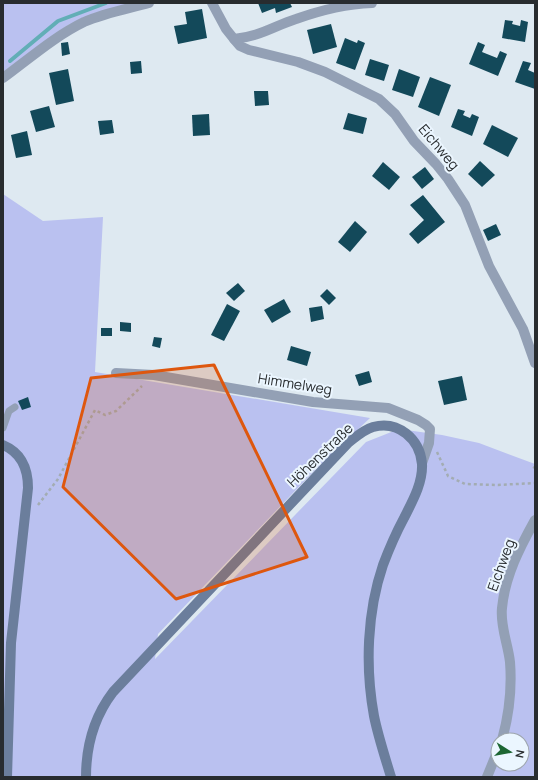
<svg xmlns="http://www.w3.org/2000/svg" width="538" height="780" font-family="Manrope,sans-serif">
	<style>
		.green { fill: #bac1f0; fill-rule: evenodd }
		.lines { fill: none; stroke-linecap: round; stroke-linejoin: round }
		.stream { stroke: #62aeb6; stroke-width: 4 }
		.building { fill: #13495a }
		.path { stroke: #a3acb2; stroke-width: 2.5; stroke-dasharray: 3 3; stroke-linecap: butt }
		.lane { stroke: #93a0b5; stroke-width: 7 }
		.street { stroke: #93a0b5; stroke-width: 10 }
		.secondary { stroke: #6b7e9c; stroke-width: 10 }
		.marked { fill: #de570e; fill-opacity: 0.2; stroke: #de570e; stroke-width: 3; stroke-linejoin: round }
		.labels { text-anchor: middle; stroke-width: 4; stroke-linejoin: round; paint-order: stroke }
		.street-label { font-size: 14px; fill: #282c2f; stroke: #ebf6ff }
	</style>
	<rect width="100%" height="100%" fill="#dee9f1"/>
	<!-- green -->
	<g class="green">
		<path d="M3 3H129L68 25 3 72Z"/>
		<path d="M3 194 43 221 103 217 95 372 370 418 317 468 158 634 155 659 366 442 399 429 442 435 479 443 535 464V777H3ZM498 740H522V764H498Z"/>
	</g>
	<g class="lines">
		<!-- stream -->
		<path class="stream" d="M10 61 58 21 106 3"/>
	</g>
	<!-- building -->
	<g class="building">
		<path d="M258 3H290L292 7 276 13 275 8 262 13Z"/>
		<path d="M202 9 207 38 178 44 174 26 187 24 185 12Z"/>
		<path d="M505 20 513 21 512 24 520 26 521 20 528 22 525 42 502 38Z"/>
		<path d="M331 24 337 47 313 54 307 30Z"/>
		<path d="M345 38 357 43 358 40 365 43 355 70 336 63Z"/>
		<path d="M68 42 70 54 62 56 61 43Z"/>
		<path d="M478 42 485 45 482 52 497 58 500 51 507 54 498 76 469 64Z"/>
		<path d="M370 59 389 65 384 81 365 75Z"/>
		<path d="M141 61 142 73 131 74 130 62Z"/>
		<path d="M523 61 531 63 528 70 535 73V89L515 82Z"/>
		<path d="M68 69 74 101 56 105 49 73Z"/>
		<path d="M399 69 420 77 413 97 392 90Z"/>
		<path d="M430 77 451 85 439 116 418 107Z"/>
		<path d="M254 91H268L269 105 255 106Z"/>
		<path d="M49 106 55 127 36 132 30 111Z"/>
		<path d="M458 109 465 111 463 115 470 118 472 114 479 117 472 136 451 127Z"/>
		<path d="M348 113 367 118 363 134 343 129Z"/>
		<path d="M209 114 210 135 193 136 192 115Z"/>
		<path d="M112 120 114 133 100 135 98 121Z"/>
		<path d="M492 125 518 138 508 157 483 144Z"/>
		<path d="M27 131 32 155 16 158 11 135Z"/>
		<path d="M480 161 495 175 482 187 468 174Z"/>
		<path d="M383 162 400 177 389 190 372 176Z"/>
		<path d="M425 167 434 179 422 189 412 177Z"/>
		<path d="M423 195 445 222 418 244 409 234 424 220 410 205Z"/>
		<path d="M355 221 367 232 350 252 338 242Z"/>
		<path d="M496 224 501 235 488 241 483 230Z"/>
		<path d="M238 283 245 291 234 301 226 293Z"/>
		<path d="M327 289 336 298 329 305 320 296Z"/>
		<path d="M284 299 291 312 272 323 264 310Z"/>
		<path d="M227 304 240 311 224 341 211 335Z"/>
		<path d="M322 306 324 319 311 322 309 308Z"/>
		<path d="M120 322 131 323V332L120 331Z"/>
		<rect x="101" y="328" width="11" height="8"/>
		<path d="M154 337 162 338 160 348 152 346Z"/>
		<path d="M291 346 311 352 307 366 287 360Z"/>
		<path d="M369 371 372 382 359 386 355 375Z"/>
		<path d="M462 376 467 400 444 405 438 381Z"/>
		<path d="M28 397 31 407 22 410 18 401Z"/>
	</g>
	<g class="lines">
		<!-- path -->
		<g class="path">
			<path d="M437 452 448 476 465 484 498 485 535 483"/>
			<path d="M533 467 535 468"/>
			<path d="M38 505 58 479 95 410 105 415 116 411 142 386"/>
		</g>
		<!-- lane -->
		<path class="lane" d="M3 428 9 411 15 407"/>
		<!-- street -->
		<g class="street">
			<path d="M212 3 226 29 234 39C259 37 274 26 296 19 321 10 346 4 372 3"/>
			<path d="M234 39 240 46 249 50 298 62 325 72 379 99 395 114 414 141 436 164 448 179 465 205 489 266 523 329 535 363"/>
			<path d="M3 78C29 59 55 36 84 22 105 13 127 9 149 3"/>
			<path d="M116 373 154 375 313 402 388 408 418 420 426 425 430 429 429 443 422 463"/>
			<path d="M502 740C509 715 512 688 510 662 508 644 500 626 502 608 505 576 520 547 535 520"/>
			<path d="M487 777 498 750"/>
		</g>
		<!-- secondary -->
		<g class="secondary">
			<path d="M3 445C22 453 28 469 28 488L11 643 7 777"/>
			<path d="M86 777C86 745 94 717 113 692L348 443C356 437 363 430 373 427 398 420 420 439 422 464 423 483 412 502 404 518 396 533 389 549 383 565 367 612 365 667 374 716 378 736 385 757 391 777"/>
		</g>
	</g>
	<!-- marked area -->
	<path class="marked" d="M214 365 307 557 176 599 63 487 91 378Z"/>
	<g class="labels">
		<!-- street labels -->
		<g class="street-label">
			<text transform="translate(439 147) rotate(50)" y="5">Eichweg</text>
			<text transform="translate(295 384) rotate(9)" y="5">Himmelweg</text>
			<text transform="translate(320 455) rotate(-44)" y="5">Höhenstraße</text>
			<text transform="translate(501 565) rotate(-70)" y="5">Eichweg</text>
		</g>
	</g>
	<!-- border -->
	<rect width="538" height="780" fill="none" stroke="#282c2f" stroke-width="8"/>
	<!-- north arrow -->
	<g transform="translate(510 752) rotate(101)"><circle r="19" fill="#ebf6ff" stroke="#9da5ac"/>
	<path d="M0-3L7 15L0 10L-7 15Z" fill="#1c6633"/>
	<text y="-6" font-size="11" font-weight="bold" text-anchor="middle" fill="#282c2f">N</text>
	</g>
</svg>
